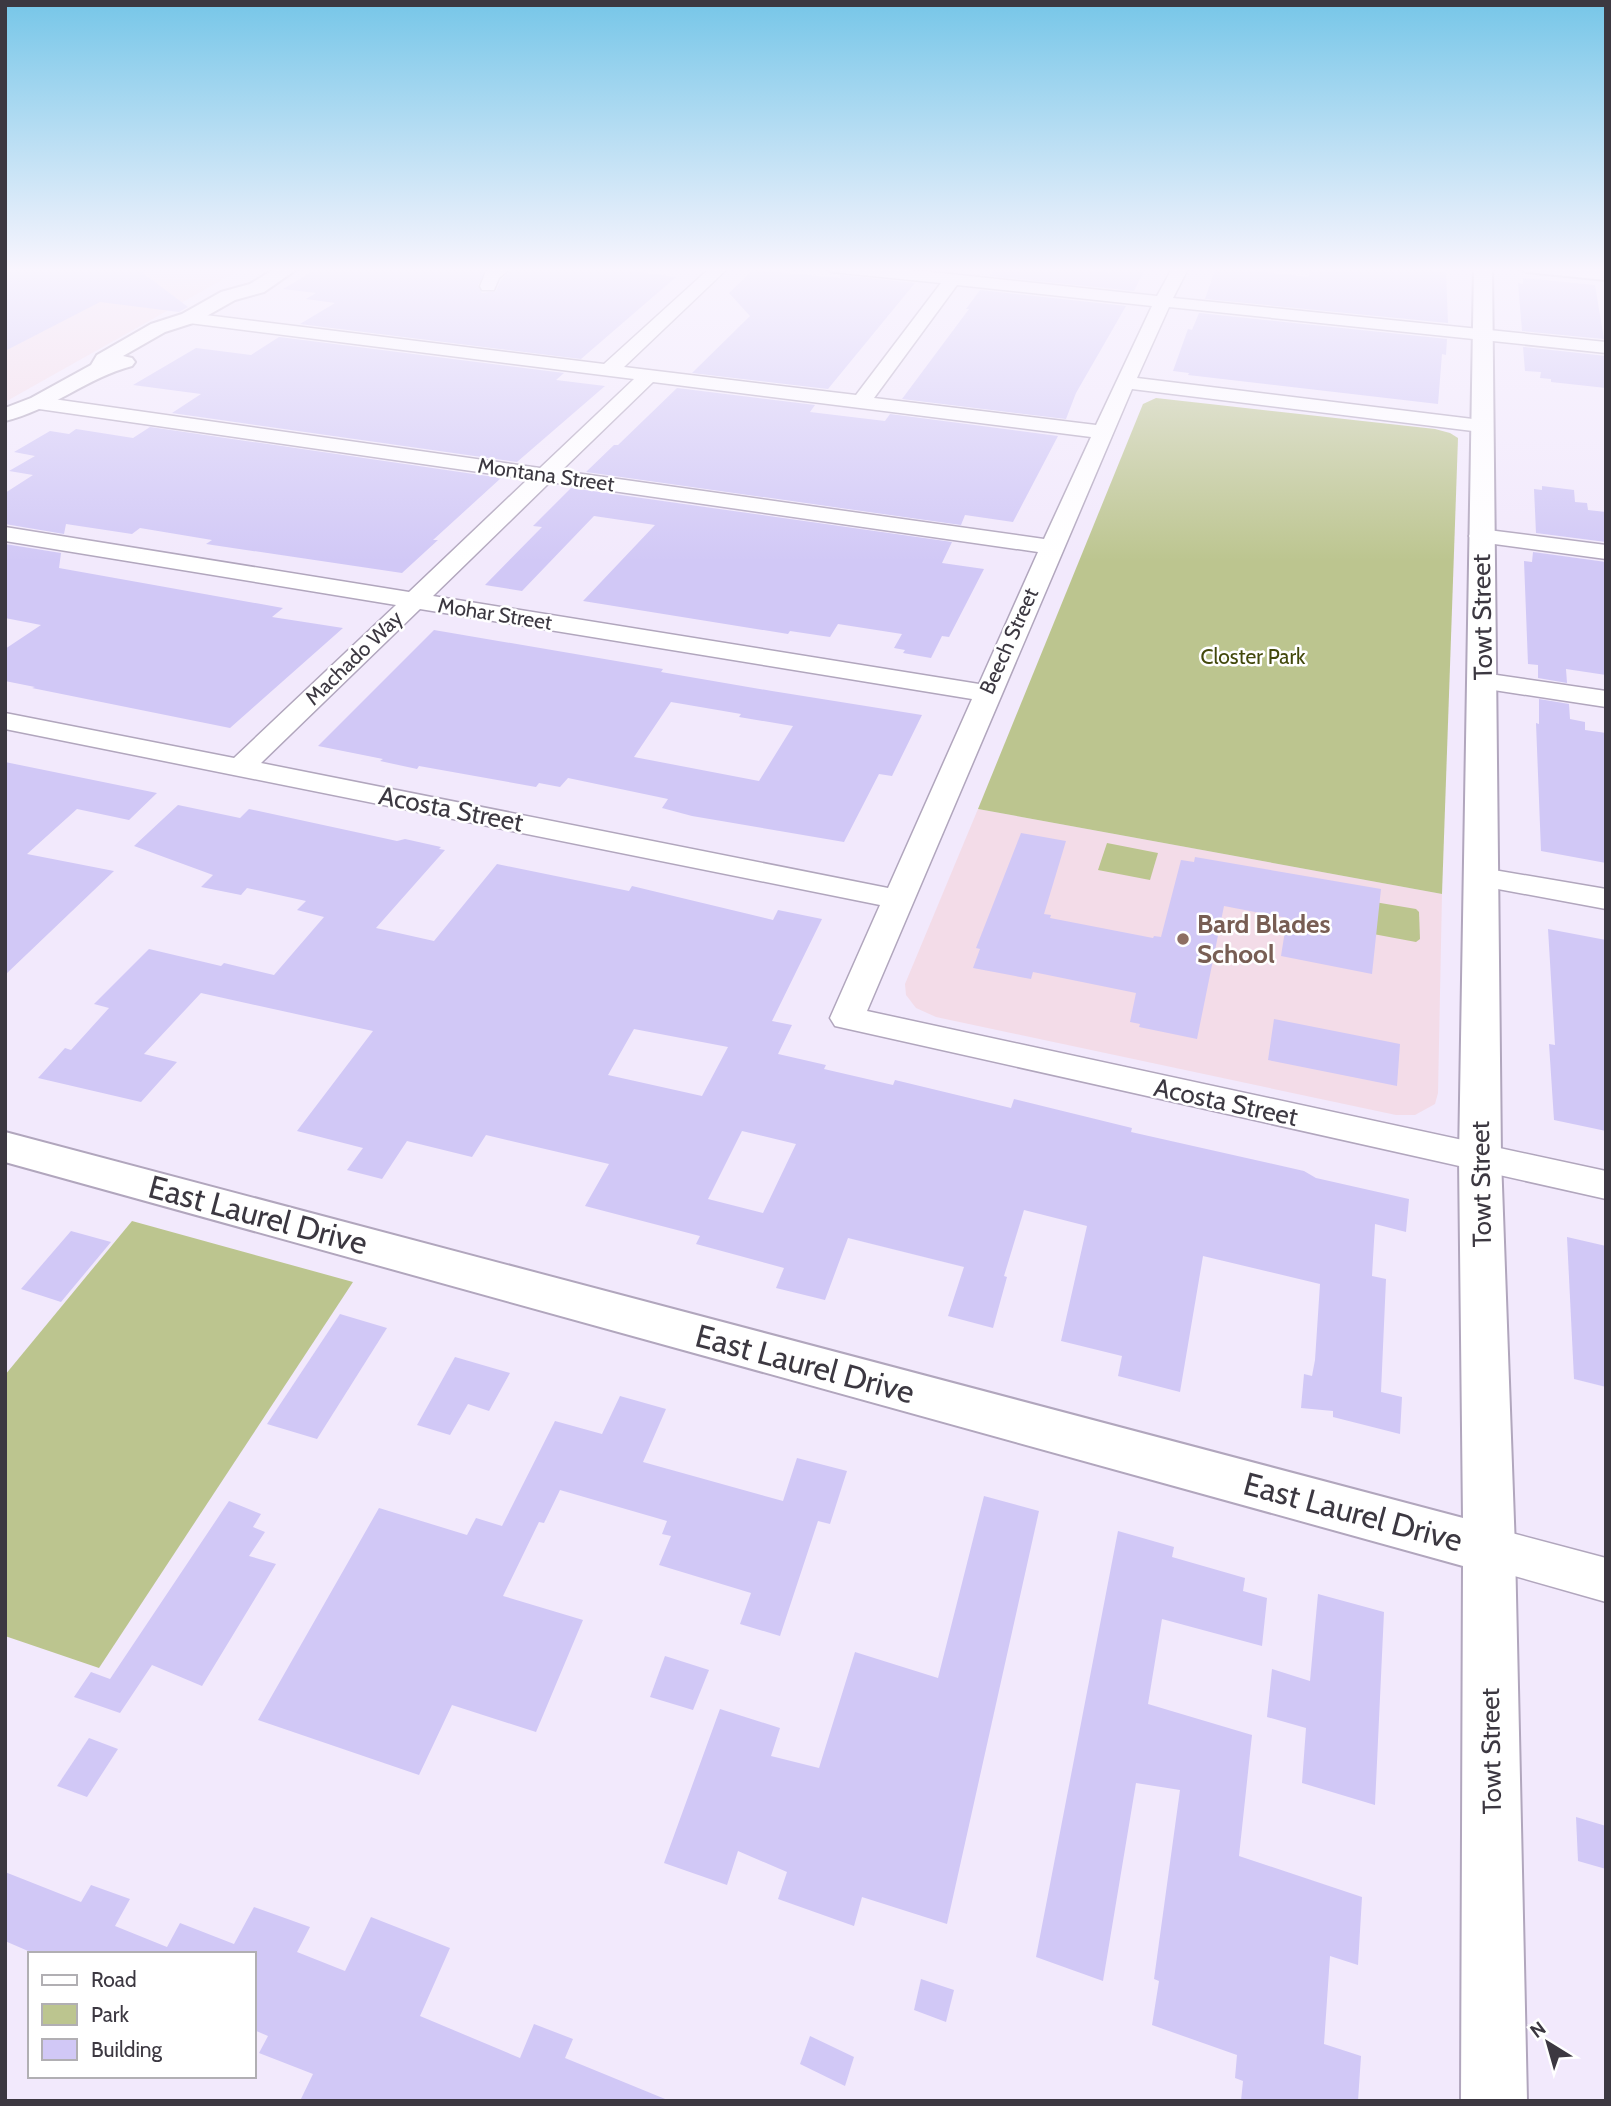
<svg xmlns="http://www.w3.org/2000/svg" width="1611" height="2106" font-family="Cabin,sans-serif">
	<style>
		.education { fill: #f3dce8 }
		.green { fill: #bcc58f }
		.building { fill: #d1c8f6; fill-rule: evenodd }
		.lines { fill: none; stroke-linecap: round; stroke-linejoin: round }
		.street-casing { stroke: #b1a6bd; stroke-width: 3 }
		.secondary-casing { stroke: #b1a6bd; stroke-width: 4 }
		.street { fill: #fff; fill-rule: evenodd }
		.secondary { fill: #fff; fill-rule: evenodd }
		.education-dot { fill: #8d6e63; stroke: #fff; stroke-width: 2.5 }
		.labels { text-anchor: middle; stroke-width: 5; stroke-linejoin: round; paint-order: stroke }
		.far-street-label { font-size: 21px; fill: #3c3841; stroke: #fff }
		.far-park-label { font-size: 21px; fill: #43490c; stroke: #fff }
		.street-label { font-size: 26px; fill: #3c3841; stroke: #fff }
		.education-label { font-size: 26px; font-weight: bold; fill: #785e54; stroke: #fff; text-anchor: start }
		.near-street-label { font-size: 32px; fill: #3c3841; stroke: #fff }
	</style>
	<rect width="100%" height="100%" fill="#f2e9fc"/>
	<!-- education -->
	<g class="education">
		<path d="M5 267H245L5 402Z"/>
		<path d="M978 809 1442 894 1438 1093 1435 1104 1415 1115H1396L936 1017 916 1008 906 995 905 984Z"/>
	</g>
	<!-- green -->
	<g class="green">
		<path d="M1156 398 1435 429 1450 433 1458 438 1442 894 978 809 1143 404Z"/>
		<path d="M1107 843 1158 853 1150 880 1098 870Z"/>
		<path d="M1333 895 1416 909 1419 912 1420 939 1416 942 1325 925Z"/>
		<path d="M132 1221 353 1282 99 1668 5 1636V1375Z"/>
	</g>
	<!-- building -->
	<g class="building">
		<path d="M5 267H135L188 307 179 312 100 302 5 351Z"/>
		<path d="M320 267H488L478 285 482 293 496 291 501 280 514 267H599L676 277 581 359 300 324 335 303 306 299 316 293 283 289Z"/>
		<path d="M996 267H1057L1110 273 1113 267H1146L1134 291 990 276Z"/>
		<path d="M1216 267 1309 277 1310 270 1332 272 1343 271 1344 267H1396L1446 272 1448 323 1205 299Z"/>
		<path d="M753 270 840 278V275L915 283 828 389 692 373 750 316 729 293Z"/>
		<path d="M1523 278 1595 285 1604 339 1522 331 1518 283 1523 284Z"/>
		<path d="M980 290 1126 306 1076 393 1066 419 902 399 969 309H966Z"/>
		<path d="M1199 313 1447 339 1446 355 1442 354 1438 404 1188 375 1189 373 1173 371 1188 329 1192 330Z"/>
		<path d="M279 337 564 373 556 380 605 386 517 462 172 413 201 394 133 385 196 348 251 355Z"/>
		<path d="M1523 347 1606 356V388L1551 382V379L1540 378 1541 372 1525 371Z"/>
		<path d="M677 388 815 405 810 412 885 421 890 414 1058 436 1013 522 965 515 961 525 586 472 614 445H618Z"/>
		<path d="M150 427 501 478 433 540H438L402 573 206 544 212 540 140 528 132 534 66 524 64 534 5 524V493L33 475 9 471 35 456 14 452 50 431 69 434 76 429 133 438Z"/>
		<path d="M1542 486 1574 490 1575 502 1587 503 1588 510 1606 512V542L1536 533 1534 489 1542 490Z"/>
		<path d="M571 488 952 542 942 563 984 569 949 637 942 636 931 658 903 653 905 650 894 648 902 634 838 624 830 637 790 631 788 634 583 601 655 525 594 516 522 591 485 585 542 527 533 526Z"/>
		<path d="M5 544 61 553 59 568 283 608 272 617 343 628 230 728 32 688 35 687 5 681V649L41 625 5 618Z"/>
		<path d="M1533 552 1606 562V675L1566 669 1567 683 1538 678V665L1528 664 1524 561 1532 562Z"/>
		<path d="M434 630 663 669 661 672 772 691 922 715 892 776 879 774 844 842 692 816 662 808 668 799 568 778 560 787 539 783 536 787 419 766 417 769 380 761 383 759 318 746ZM671 702 741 714 739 717 793 726 759 781 634 757Z"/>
		<path d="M1539 699 1569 704 1570 719 1585 722V730L1606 733V863L1541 851 1536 723 1539 724Z"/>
		<path d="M5 762 157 793 129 820 77 809 27 854 114 871 5 975Z"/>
		<path d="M178 805 240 818 249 809 397 841 405 839 441 847 439 849 445 850 376 928 434 941 497 864 629 891 632 886 773 920 778 910 822 919 772 1021 792 1025 778 1054 826 1065 824 1069 893 1085 895 1080 1011 1108 1014 1099 1132 1128 1131 1132 1304 1171 1316 1178 1409 1199 1406 1232 1375 1224 1372 1276 1386 1279 1381 1392 1402 1397 1400 1434 1333 1417V1411L1301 1408 1304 1374 1312 1376 1315 1360 1320 1284 1203 1256 1180 1392 1118 1376 1122 1356 1061 1341 1087 1226 1024 1210 1004 1276 1007 1277 993 1328 948 1316 964 1267 848 1238 825 1300 776 1288 784 1268 696 1244 700 1236 585 1206 609 1164 486 1135 472 1157 407 1141 382 1179 347 1170 363 1148 297 1131 373 1031 201 993 144 1054 177 1062 141 1102 38 1078 65 1048 71 1050 109 1008 94 1004 149 949 221 966 224 963 274 975 324 917 297 910 306 901 247 888 241 895 201 887 213 875 134 846ZM634 1029 728 1047 702 1096 608 1075ZM742 1131 796 1144 763 1213 708 1199Z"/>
		<path d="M1021 833 1066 841 1044 914 1051 915 1050 918 1153 938 1154 936 1161 937 1181 860 1194 862 1195 857 1381 889 1372 974 1281 956 1287 918 1224 906 1197 1039 1139 1027 1140 1024 1130 1022 1136 993 1033 972 1031 979 973 968 980 949 976 948Z"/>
		<path d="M1548 929 1606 940V1131L1554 1120 1549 1044 1555 1045Z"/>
		<path d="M1274 1019 1400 1044 1397 1086 1268 1060Z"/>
		<path d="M71 1231 111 1242 61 1302 21 1289Z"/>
		<path d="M1567 1237 1606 1246V1387L1574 1379Z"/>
		<path d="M340 1314 387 1328 317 1439 267 1424Z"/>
		<path d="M455 1357 510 1373 489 1411 468 1404 450 1435 417 1425Z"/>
		<path d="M620 1396 666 1409 643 1462 783 1501 797 1458 847 1471 830 1524 818 1521 780 1636 740 1624 751 1593 659 1565 671 1536 662 1534 667 1521 560 1490 544 1523 539 1522 503 1596 583 1620 536 1732 452 1705 419 1775 258 1720 379 1508 467 1535 476 1518 502 1526 555 1421 602 1434Z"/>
		<path d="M984 1496 1039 1511 947 1924 862 1897 854 1926 778 1899 787 1872 738 1851 727 1885 664 1863 720 1709 780 1728 771 1756 819 1768 855 1652 938 1678Z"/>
		<path d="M229 1501 261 1514 253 1527 265 1532 249 1556 276 1564 202 1686 152 1665 120 1713 74 1697 91 1672 110 1679Z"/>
		<path d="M1118 1531 1174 1547 1172 1557 1245 1578 1243 1591 1267 1598 1262 1646 1162 1619 1148 1704 1252 1735 1239 1856 1362 1897 1358 1965 1330 1956 1324 2044 1361 2056 1358 2101H1241L1243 2081 1235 2078 1237 2055 1152 2025 1159 1981 1154 1979 1180 1790 1136 1783 1103 1981 1036 1957Z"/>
		<path d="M1318 1594 1384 1612 1375 1805 1302 1783 1306 1728 1267 1717 1272 1669 1310 1681Z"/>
		<path d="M665 1656 709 1670 693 1710 650 1697Z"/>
		<path d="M89 1738 118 1749 87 1797 57 1786Z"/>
		<path d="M1576 1817 1606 1826V1869L1578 1861Z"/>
		<path d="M5 1872 81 1902 91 1885 130 1899 115 1926 167 1947 180 1923 234 1944 254 1907 310 1927 297 1952 345 1971 371 1917 450 1948 420 2016 520 2058 534 2024 573 2039 565 2058 670 2101H300L313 2074 259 2053 268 2036 254 2030V1954H35L5 1941Z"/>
		<path d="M921 1979 954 1990 946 2022 914 2010Z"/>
		<path d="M810 2036 854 2057 845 2086 800 2064Z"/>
	</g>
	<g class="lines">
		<defs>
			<g id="street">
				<path d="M493 267H512L499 278 494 290H482L480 286 486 272Z"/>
				<path d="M711 267H729L624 367 856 395 941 283 832 272 824 267H884L1157 296 1173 267H1189L1173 298 1606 342V353L1169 307 1137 378 1481 420 1488 422 1491 426 1488 430 1481 432 1132 389 867 1011 1606 1171V1199L835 1026 830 1018 880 905 5 729V713L234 758 396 605 5 541V527L409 592 528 479 39 409 32 407 29 403 32 399 39 397 540 468 634 379 189 323 180 318 189 313 604 364ZM957 285 1152 306 1096 425 874 398ZM653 382 1091 437 1044 539 561 471ZM550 482 1038 552 979 684 433 596ZM420 609 972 699 888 888 261 763Z"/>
				<path d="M1480 529 1606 545V559L1472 541 1469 536 1472 531Z"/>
				<path d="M1483 673 1606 691V707L1474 687 1470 681 1474 675Z"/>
				<path d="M1482 868 1606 889V909L1471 884 1467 877 1471 870Z"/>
				<path d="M1489 1527 1606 1558V1602L1472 1564 1466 1549 1472 1534Z"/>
			</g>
			<g id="secondary">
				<path d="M278 267H300L264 292 235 300 196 322 165 332 123 356 132 358 135 362 132 366C87 378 51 410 5 421V408L31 398 91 365 97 355 151 324 182 314 221 292 250 284Z"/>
				<path d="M1474 267H1492L1501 1158 1515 1549 1527 2101H1461L1463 1566 5 1162V1132L1463 1518 1459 1158Z"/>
				<path d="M1517 267 1606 270V280L1526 272Z"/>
			</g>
		</defs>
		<!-- street casing -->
		<use href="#street" class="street-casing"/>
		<!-- secondary casing -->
		<use href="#secondary" class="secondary-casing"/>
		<!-- street -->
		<use href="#street" class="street"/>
		<!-- secondary -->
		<use href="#secondary" class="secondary"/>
	</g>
	<!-- sky -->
	<linearGradient id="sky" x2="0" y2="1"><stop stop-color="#76c6e8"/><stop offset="0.48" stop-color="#f9f5fe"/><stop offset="1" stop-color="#f9f5fe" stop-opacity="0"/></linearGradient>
	<rect width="1611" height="562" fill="url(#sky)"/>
	<!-- markers -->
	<circle class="education-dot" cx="1183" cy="939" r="7"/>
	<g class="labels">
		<!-- far-street labels -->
		<g class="far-street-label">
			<text transform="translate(546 475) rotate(8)" y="7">Montana Street</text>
			<text transform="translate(495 614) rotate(9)" y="7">Mohar Street</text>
			<text transform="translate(1009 641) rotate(-66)" y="7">Beech Street</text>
			<text transform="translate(354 658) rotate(-44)" y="7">Machado Way</text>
		</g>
		<!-- far-park labels -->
		<g class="far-park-label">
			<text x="1253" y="664">Closter Park</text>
		</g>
		<!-- street labels -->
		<g class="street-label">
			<text transform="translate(1482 617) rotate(-91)" y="9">Towt Street</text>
			<text transform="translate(451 809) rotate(11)" y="9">Acosta Street</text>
			<text transform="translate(1226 1102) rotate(12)" y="9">Acosta Street</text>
			<text transform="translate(1481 1184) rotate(-91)" y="9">Towt Street</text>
			<text transform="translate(1491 1751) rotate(-91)" y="9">Towt Street</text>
		</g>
		<!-- education labels -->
		<g class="education-label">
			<text x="1197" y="933">Bard Blades<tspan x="1197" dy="30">School</tspan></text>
		</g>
		<!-- near-street labels -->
		<g class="near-street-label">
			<text transform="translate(258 1215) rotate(15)" y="11">East Laurel Drive</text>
			<text transform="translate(805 1364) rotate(15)" y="11">East Laurel Drive</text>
			<text transform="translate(1353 1512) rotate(15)" y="11">East Laurel Drive</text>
		</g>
	</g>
	<!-- border -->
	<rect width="1611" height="2106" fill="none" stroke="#3c3841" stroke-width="14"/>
	<!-- legend -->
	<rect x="28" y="1952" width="228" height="126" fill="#ffffff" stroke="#b1afb3" stroke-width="2"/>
	<rect x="42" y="1975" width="35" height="10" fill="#ffffff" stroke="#b1afb3" stroke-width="2"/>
	<text x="91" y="1987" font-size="21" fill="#3c3841">Road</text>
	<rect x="42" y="2004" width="35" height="21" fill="#bcc58f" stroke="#b1afb3" stroke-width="2"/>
	<text x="91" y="2022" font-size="21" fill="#3c3841">Park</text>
	<rect x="42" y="2039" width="35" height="21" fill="#d1c8f6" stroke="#b1afb3" stroke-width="2"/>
	<text x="91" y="2057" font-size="21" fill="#3c3841">Building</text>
	<!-- north arrow -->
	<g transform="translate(1548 2043) rotate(323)" stroke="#ffffff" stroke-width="5" paint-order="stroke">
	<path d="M0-5L12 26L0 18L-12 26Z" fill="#3c3841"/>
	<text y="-10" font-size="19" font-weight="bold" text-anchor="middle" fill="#3c3841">N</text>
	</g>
</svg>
